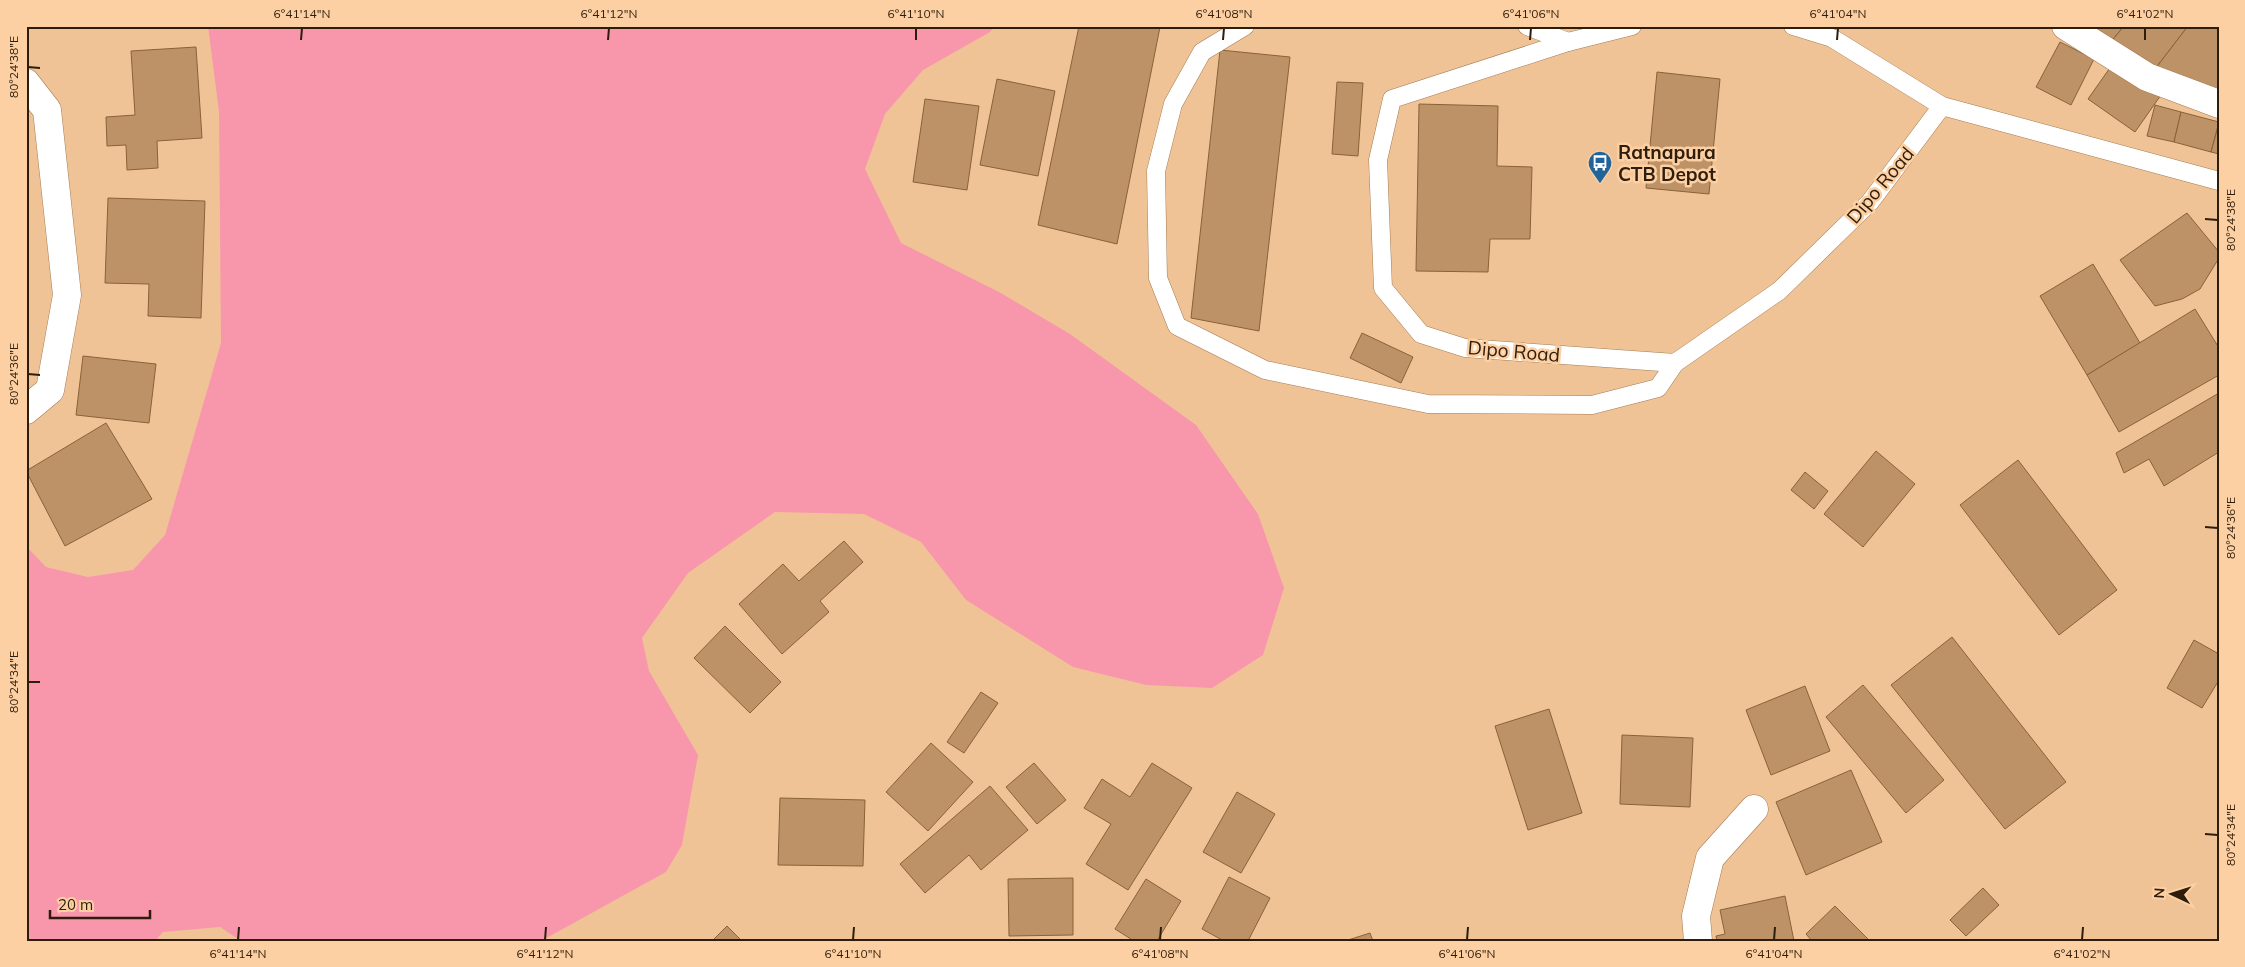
<svg xmlns="http://www.w3.org/2000/svg" width="2245" height="967" font-family="Mulish,sans-serif">
	<style>
		.green { fill: #f897ac }
		.building { fill: #bd9267; stroke: #8a6238 }
		.lines { fill: none; stroke-linecap: round; stroke-linejoin: round }
		.lane-casing { stroke: #a67c52; stroke-width: 19 }
		.street-casing { stroke: #a67c52; stroke-width: 29 }
		.primary-casing { stroke: #a67c52; stroke-width: 29 }
		.lane { stroke: #fff; stroke-width: 18 }
		.street { stroke: #fff; stroke-width: 28 }
		.primary { stroke: #fff; stroke-width: 28 }
		.ticks { fill: none; stroke: #2e1d0b; stroke-width: 2 }
		.labels { text-anchor: middle; stroke-width: 5; stroke-linejoin: round; paint-order: stroke }
		.poi-label { font-size: 19px; font-weight: bold; fill: #2e1d0b; stroke: #fdd0a3; text-anchor: start }
		.street-label { font-size: 19px; fill: #2e1d0b; stroke: #fdd0a3 }
		.neatline { fill: none; stroke: #2e1d0b; stroke-width: 2 }
		.ticks-label { font-size: 12px; text-anchor: middle; fill: #2e1d0b }
	</style>
	<rect width="100%" height="100%" fill="#f0c397"/>
	<!-- green -->
	<path class="green" d="M208 26H995L990 32 923 70 885 114 865 169 901 243 999 292 1070 334 1196 425 1258 514 1284 588 1263 655 1212 688 1146 685 1073 667 966 600 921 542 864 514 775 512 688 573 642 638 649 671 698 755 682 845 666 872 541 941H241L220 927 163 932 155 941H26V546L46 567 88 577 133 570 165 535 221 343 219 112Z"/>
	<!-- building -->
	<g class="building">
		<path d="M1079 26 1160 27 1117 244 1038 225Z"/>
		<path d="M2077 26H2124L2105 49Z"/>
		<path d="M2124 26H2188L2152 73 2105 49Z"/>
		<path d="M2188 26H2219V90L2152 73Z"/>
		<path d="M2060 42 2094 59 2071 105 2036 87Z"/>
		<path d="M196 47 202 138 157 141 158 168 127 170 126 145 107 146 106 117 135 115 131 51Z"/>
		<path d="M1220 50 1290 57 1259 331 1191 318Z"/>
		<path d="M2114 62 2161 95 2135 132 2088 99Z"/>
		<path d="M1657 72 1720 79 1709 194 1646 188Z"/>
		<path d="M997 79 1055 91 1038 176 980 165Z"/>
		<path d="M1337 82 1363 83 1358 156 1332 154Z"/>
		<path d="M925 99 979 106 967 190 913 182Z"/>
		<path d="M1419 104 1498 106 1497 166 1532 167 1530 239H1490L1488 272 1416 271Z"/>
		<path d="M2155 105 2181 112 2174 142 2147 136Z"/>
		<path d="M2181 112 2219 122 2211 152 2174 142Z"/>
		<path d="M2219 123V154L2211 152Z"/>
		<path d="M108 198 205 201 201 318 148 316 149 284 105 283Z"/>
		<path d="M2187 213 2219 252V258L2200 289 2182 299 2155 306 2120 260Z"/>
		<path d="M2093 264 2140 343 2087 375 2040 296Z"/>
		<path d="M2195 309 2219 348V375L2119 432 2087 375Z"/>
		<path d="M1362 333 1413 357 1401 383 1350 358Z"/>
		<path d="M83 356 156 364 149 423 76 415Z"/>
		<path d="M2219 393V452L2164 486 2149 459 2124 473 2116 453Z"/>
		<path d="M106 423 152 499 65 546 26 471Z"/>
		<path d="M1876 451 1915 484 1863 547 1824 514Z"/>
		<path d="M2018 460 2117 590 2059 635 1960 505Z"/>
		<path d="M1805 472 1828 491 1814 509 1791 490Z"/>
		<path d="M844 541 863 562 820 601 829 612 782 654 739 604 783 564 799 581Z"/>
		<path d="M725 626 781 682 750 713 694 658Z"/>
		<path d="M1952 637 2066 782 2005 829 1891 685Z"/>
		<path d="M2194 640 2219 654V680L2202 708 2167 688Z"/>
		<path d="M1863 685 1944 780 1906 813 1826 717Z"/>
		<path d="M1805 686 1830 751 1771 775 1746 710Z"/>
		<path d="M981 692 998 703 964 753 947 742Z"/>
		<path d="M1549 709 1582 813 1528 830 1495 726Z"/>
		<path d="M1622 735 1693 738 1690 807 1620 804Z"/>
		<path d="M931 743 973 782 928 831 886 792Z"/>
		<path d="M1034 763 1066 800 1037 824 1006 787Z"/>
		<path d="M1152 763 1192 788 1128 890 1086 864 1111 824 1084 808 1102 779 1130 797Z"/>
		<path d="M1851 770 1882 842 1806 875 1776 802Z"/>
		<path d="M990 786 1028 830 981 870 969 855 925 893 900 864Z"/>
		<path d="M1237 792 1275 814 1241 873 1203 852Z"/>
		<path d="M780 798 865 800 863 866 778 865Z"/>
		<path d="M1229 877 1270 898 1248 941H1224L1202 929Z"/>
		<path d="M1073 878V935L1009 936 1008 879Z"/>
		<path d="M1146 879 1181 901 1157 941H1134L1115 929Z"/>
		<path d="M1983 888 1999 905 1966 936 1950 920Z"/>
		<path d="M1785 896 1794 941H1717L1716 936 1725 934 1720 910Z"/>
		<path d="M1835 906 1870 941H1812L1806 934Z"/>
		<path d="M727 926 742 941H712Z"/>
		<path d="M1370 933 1373 941H1345Z"/>
	</g>
	<g class="lines">
		<defs>
			<g id="lane">
				<path d="M1245 26 1202 52 1173 104 1156 171 1158 278 1177 326 1265 370 1428 404 1592 405 1658 388 1675 363"/>
				<path d="M1527 26 1568 42"/>
				<path d="M1632 26 1568 42 1392 99 1378 160 1383 288 1421 334 1465 348 1675 363 1779 291 1870 202 1942 106"/>
				<path d="M1793 26 1832 38 1942 106 2219 181"/>
			</g>
			<g id="street">
				<path d="M2066 26 2147 77 2219 104"/>
				<path d="M1698 941 1696 916 1710 858 1754 809"/>
			</g>
			<path id="primary" d="M26 83 47 110 67 295 50 390 26 410"/>
		</defs>
		<!-- lane casing -->
		<use href="#lane" class="lane-casing"/>
		<!-- street casing -->
		<use href="#street" class="street-casing"/>
		<!-- primary casing -->
		<use href="#primary" class="primary-casing"/>
		<!-- lane -->
		<use href="#lane" class="lane"/>
		<!-- street -->
		<use href="#street" class="street"/>
		<!-- primary -->
		<use href="#primary" class="primary"/>
	</g>
	<!-- ticks -->
	<path class="ticks" d="M301 40 302 28M608 40 609 28M916 40V28M1223 40 1224 28M1530 40 1531 28M1837 40 1838 28M2145 40V28M28 67 40 68M2205 219 2218 220M28 374 40 375M2205 527 2218 528M28 682H40M2205 834 2218 835M238 940 239 927M545 940 546 927M853 940 854 927M1160 940 1161 927M1467 940 1468 927M1774 940 1775 927M2082 940 2083 927"/>
	<!-- icons -->
	<defs>
		<symbol id="bus-pin" viewBox="-11 -11 22 30"><path d="M0 17L-7.5 6A9.5 9.5 0 1 1 7.5 6Z" fill="#206499" stroke="#fdd0a3"/><path d="M-5-6H5V4H4V6H2V4H-2V6H-4V4H-5ZM-3.5-4V0h7V-4ZM-3.5 1.2v1.5H-2V1.2ZM2 1.2v1.5H3.5V1.2Z" fill="#fff"/></symbol>
	</defs>
	<g fill-rule="evenodd">
		<use href="#bus-pin" x="1586" y="149" width="28" height="38"/>
	</g>
	<g class="labels">
		<!-- poi labels -->
		<g class="poi-label">
			<text x="1618" y="159">Ratnapura<tspan x="1618" dy="22">CTB Depot</tspan></text>
		</g>
		<!-- street labels -->
		<g class="street-label">
			<text transform="translate(1880 185) rotate(-50)" y="7">Dipo Road</text>
			<text transform="translate(1514 351) rotate(5)" y="7">Dipo Road</text>
		</g>
	</g>
	<!-- border -->
	<rect width="2245" height="967" fill="none" stroke="#fdd0a3" stroke-width="55"/>
	<!-- north arrow -->
	<g transform="translate(2172 894) rotate(274)" stroke="#fdd0a3" stroke-width="4" paint-order="stroke">
	<path d="M0-4L9 19L0 12L-9 19Z" fill="#2e1d0b"/>
	<text y="-8" font-size="14" font-weight="bold" text-anchor="middle" fill="#2e1d0b">N</text>
	</g>
	<!-- scale -->
	<path d="M50 910v8h100v-8" fill="none" stroke="#2e1d0b" stroke-width="2.5"/>
	<text x="58" y="910" font-size="15" fill="#2e1d0b" stroke="#fdd0a3" stroke-width="4" paint-order="stroke">20 m</text>
	<rect x="28" y="28" width="2190" height="912" class="neatline"/>
	<g class="ticks-label">
		<text x="302" y="18">6°41'14"N</text>
		<text x="609" y="18">6°41'12"N</text>
		<text x="916" y="18">6°41'10"N</text>
		<text x="1224" y="18">6°41'08"N</text>
		<text x="1531" y="18">6°41'06"N</text>
		<text x="1838" y="18">6°41'04"N</text>
		<text x="2145" y="18">6°41'02"N</text>
		<text transform="translate(14 67) rotate(-90)" y="4">80°24'38"E</text>
		<text transform="translate(2231 220) rotate(-90)" y="4">80°24'38"E</text>
		<text transform="translate(14 374) rotate(-90)" y="4">80°24'36"E</text>
		<text transform="translate(2231 528) rotate(-90)" y="4">80°24'36"E</text>
		<text transform="translate(14 682) rotate(-90)" y="4">80°24'34"E</text>
		<text transform="translate(2231 835) rotate(-90)" y="4">80°24'34"E</text>
		<text x="238" y="958">6°41'14"N</text>
		<text x="545" y="958">6°41'12"N</text>
		<text x="853" y="958">6°41'10"N</text>
		<text x="1160" y="958">6°41'08"N</text>
		<text x="1467" y="958">6°41'06"N</text>
		<text x="1774" y="958">6°41'04"N</text>
		<text x="2082" y="958">6°41'02"N</text>
	</g>
</svg>
